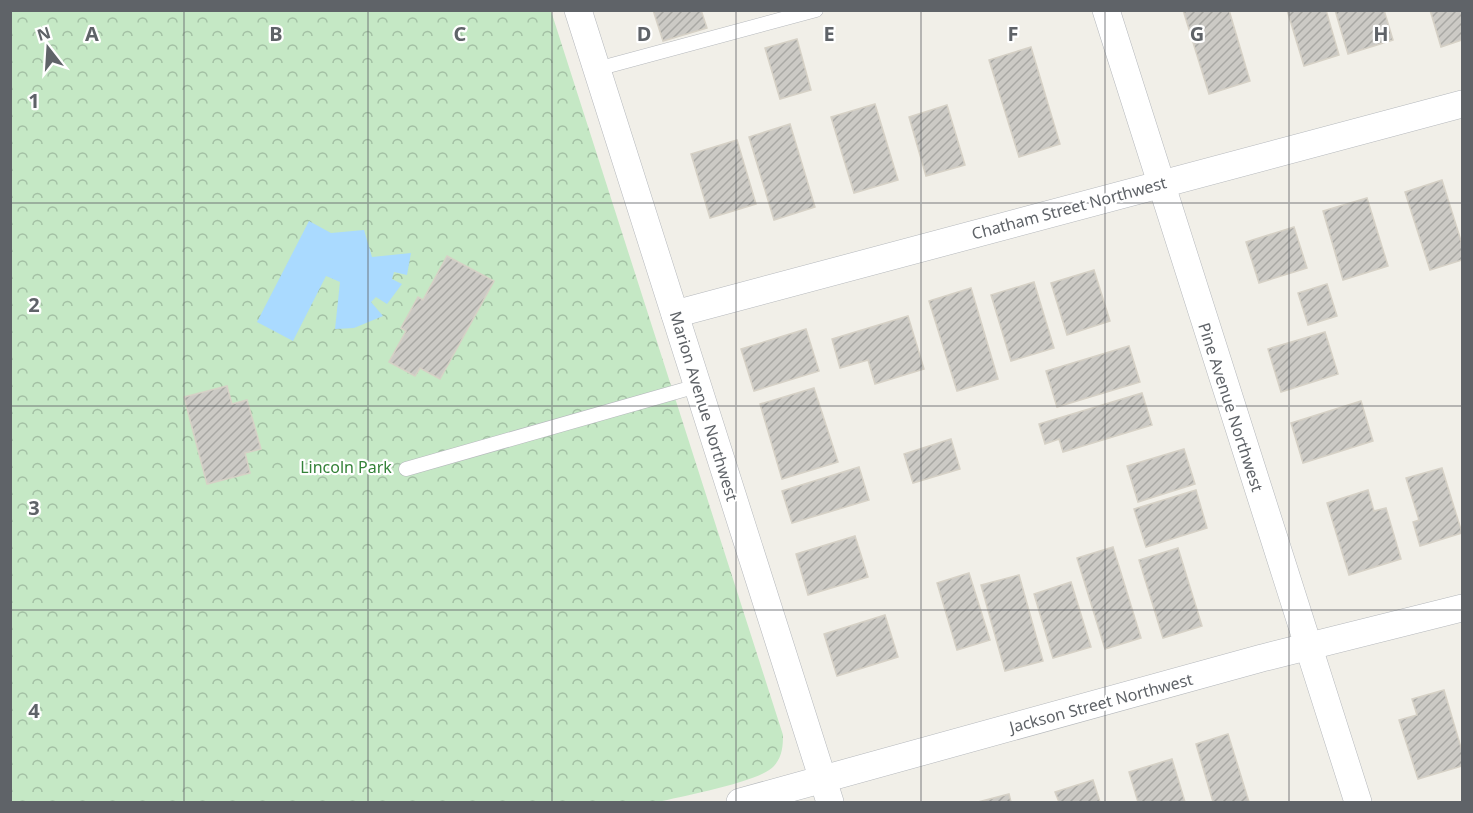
<svg xmlns="http://www.w3.org/2000/svg" width="1473" height="813" font-family="'Noto Sans',sans-serif">
	<style>
		.park { fill: url(#park-crowns) }
		.water { fill: #aadaff }
		.building { fill: url(#building-hatch); stroke: #d6d1c6; stroke-width: 1.5 }
		.lines { fill: none; stroke-linecap: round; stroke-linejoin: round }
		.lane-casing { stroke: #b5b8bc; stroke-width: 15 }
		.street-casing { stroke: #b5b8bc; stroke-width: 28 }
		.lane { stroke: #fff; stroke-width: 14 }
		.street { stroke: #fff; stroke-width: 27 }
		.grid { fill: none; stroke: #5f6368; stroke-width: 1.5; stroke-opacity: 0.55 }
		.labels { text-anchor: middle; stroke-width: 4.5; stroke-linejoin: round; paint-order: stroke }
		.street-label { font-size: 16px; fill: #5f6368; stroke: #fff }
		.park-label { font-size: 16px; fill: #348238; stroke: #fff }
		.grid-label { font-size: 20px; text-anchor: middle; font-weight: bold; fill: #5f6368; stroke: #fff; stroke-width: 4.5; stroke-linejoin: round; paint-order: stroke }
	</style>
	<defs>
		<pattern id="park-crowns" width="20" height="18" patternUnits="userSpaceOnUse" patternTransform="scale(1.5)"><rect width="20" height="18" fill="#c5e8c5"/><path d="M2 6a3 3 0 1 1 6 0M12 15a3 3 0 1 1 6 0" fill="none" stroke="#a3c0a4"/></pattern>
		<pattern id="building-hatch" width="6" height="6" patternUnits="userSpaceOnUse" patternTransform="scale(1.5)"><rect width="6" height="6" fill="#cccac5"/><path d="M-1 1l2-2M0 6l6-6M5 7l2-2" fill="none" stroke="#a9a8a4"/></pattern>
	</defs>
	<rect width="100%" height="100%" fill="#f1efe8"/>
	<!-- park -->
	<path class="park" d="M10 11H551L783 735C783 747 782 757 774 766 760 782 682 796 658 802H11Z"/>
	<!-- water -->
	<path class="water" d="M309 221 331 233 364 230 372 257 411 253 407 275 394 272 392 279 402 284 387 304 376 297 371 302 383 316 354 328 335 329 340 282 326 276 293 341 257 322Z"/>
	<!-- building -->
	<g class="building">
		<path d="M653 10H701L707 28 663 41Z"/>
		<path d="M1183 10H1229L1250 81 1209 94Z"/>
		<path d="M1287 10H1326L1339 55 1304 66Z"/>
		<path d="M1335 10H1384L1393 40 1348 54Z"/>
		<path d="M1430 10H1462V40L1441 47Z"/>
		<path d="M797 39 811 90 780 99 765 48Z"/>
		<path d="M1031 47 1060 144 1019 157 989 60Z"/>
		<path d="M875 104 898 180 854 193 831 117Z"/>
		<path d="M947 105 965 165 926 176 909 117Z"/>
		<path d="M790 124 815 207 774 220 749 137Z"/>
		<path d="M737 140 756 204 710 218 691 154Z"/>
		<path d="M1442 180 1462 244V260L1430 270 1405 192Z"/>
		<path d="M1367 198 1388 266 1343 280 1323 211Z"/>
		<path d="M1294 227 1307 268 1259 283 1246 242Z"/>
		<path d="M447 256 494 281 440 379 420 368 415 376 389 362 406 331 401 328 418 297 423 300Z"/>
		<path d="M1094 270 1110 321 1067 335 1051 283Z"/>
		<path d="M1034 282 1054 348 1011 361 991 295Z"/>
		<path d="M1327 284 1337 316 1308 325 1298 293Z"/>
		<path d="M971 288 998 379 957 391 929 301Z"/>
		<path d="M908 316 924 369 875 384 868 360 840 368 832 339Z"/>
		<path d="M806 329 819 371 754 391 741 349Z"/>
		<path d="M1325 332 1338 374 1281 392 1268 349Z"/>
		<path d="M1129 346 1140 382 1057 407 1046 371Z"/>
		<path d="M227 386 232 404 247 400 261 449 245 453 250 473 207 484 184 397Z"/>
		<path d="M814 388 838 462 782 479 760 404Z"/>
		<path d="M1142 393 1152 425 1063 452 1059 439 1045 444 1039 424Z"/>
		<path d="M1361 401 1373 441 1303 463 1291 423Z"/>
		<path d="M951 439 960 469 913 483 904 454Z"/>
		<path d="M1184 449 1195 484 1138 502 1127 466Z"/>
		<path d="M859 467 869 500 792 523 782 491Z"/>
		<path d="M1442 468 1462 533 1420 546 1413 522 1419 520 1406 478Z"/>
		<path d="M1196 490 1207 528 1146 547 1134 509Z"/>
		<path d="M1368 490 1374 511 1386 508 1401 559 1349 575 1327 503Z"/>
		<path d="M855 536 868 577 808 595 796 554Z"/>
		<path d="M1113 547 1141 638 1105 649 1077 558Z"/>
		<path d="M1178 548 1202 626 1163 638 1139 560Z"/>
		<path d="M969 573 990 640 957 650 937 583Z"/>
		<path d="M1019 575 1043 661 1005 671 981 585Z"/>
		<path d="M1071 582 1091 647 1053 658 1034 594Z"/>
		<path d="M885 615 898 657 837 676 824 634Z"/>
		<path d="M1444 690 1462 751V766L1418 779 1399 720 1417 715 1412 699Z"/>
		<path d="M1228 734 1249 802H1213L1196 744Z"/>
		<path d="M1172 759 1185 802H1138L1129 772Z"/>
		<path d="M1093 780 1100 802H1059L1055 792Z"/>
		<path d="M1009 794 1011 802H978Z"/>
	</g>
	<g class="lines">
		<defs>
			<g id="lane">
				<path d="M597 69 816 10"/>
				<path d="M406 469 697 386"/>
			</g>
			<g id="street">
				<path d="M578 10 830 802"/>
				<path d="M1106 10 1358 802"/>
				<path d="M675 314 1462 104"/>
				<path d="M740 802 1262 658 1462 608"/>
			</g>
		</defs>
		<!-- lane casing -->
		<use href="#lane" class="lane-casing"/>
		<!-- street casing -->
		<use href="#street" class="street-casing"/>
		<!-- lane -->
		<use href="#lane" class="lane"/>
		<!-- street -->
		<use href="#street" class="street"/>
	</g>
	<!-- grid -->
	<path class="grid" d="M184 10V802M368 10V802M552 10V802M736 10V802M921 10V802M1105 10V802M1289 10V802M10 203H1462M10 406H1462M10 610H1462"/>
	<g class="labels">
		<!-- street labels -->
		<g class="street-label">
			<text transform="translate(1069 208) rotate(-15)" y="6">Chatham Street Northwest</text>
			<text transform="translate(704 406) rotate(73)" y="6">Marion Avenue Northwest</text>
			<text transform="translate(1231 407) rotate(72)" y="6">Pine Avenue Northwest</text>
			<text transform="translate(1101 703) rotate(-15)" y="6">Jackson Street Northwest</text>
		</g>
		<!-- park labels -->
		<g class="park-label">
			<text x="346" y="473">Lincoln Park</text>
		</g>
	</g>
	<g class="grid-label">
		<text x="92" y="41">A</text>
		<text x="276" y="41">B</text>
		<text x="460" y="41">C</text>
		<text x="644" y="41">D</text>
		<text x="829" y="41">E</text>
		<text x="1013" y="41">F</text>
		<text x="1197" y="41">G</text>
		<text x="1381" y="41">H</text>
		<text x="34" y="108">1</text>
		<text x="34" y="312">2</text>
		<text x="34" y="515">3</text>
		<text x="34" y="718">4</text>
	</g>
	<!-- border -->
	<rect width="1473" height="813" fill="none" stroke="#5f6368" stroke-width="24"/>
	<!-- north arrow -->
	<g transform="translate(48 48) rotate(343)" stroke="#ffffff" stroke-width="4.5" paint-order="stroke">
	<path d="M0-4.5L10 22L0 15L-10 22Z" fill="#5f6368"/>
	<text y="-9" font-size="16" font-weight="bold" text-anchor="middle" fill="#5f6368">N</text>
	</g>
</svg>
